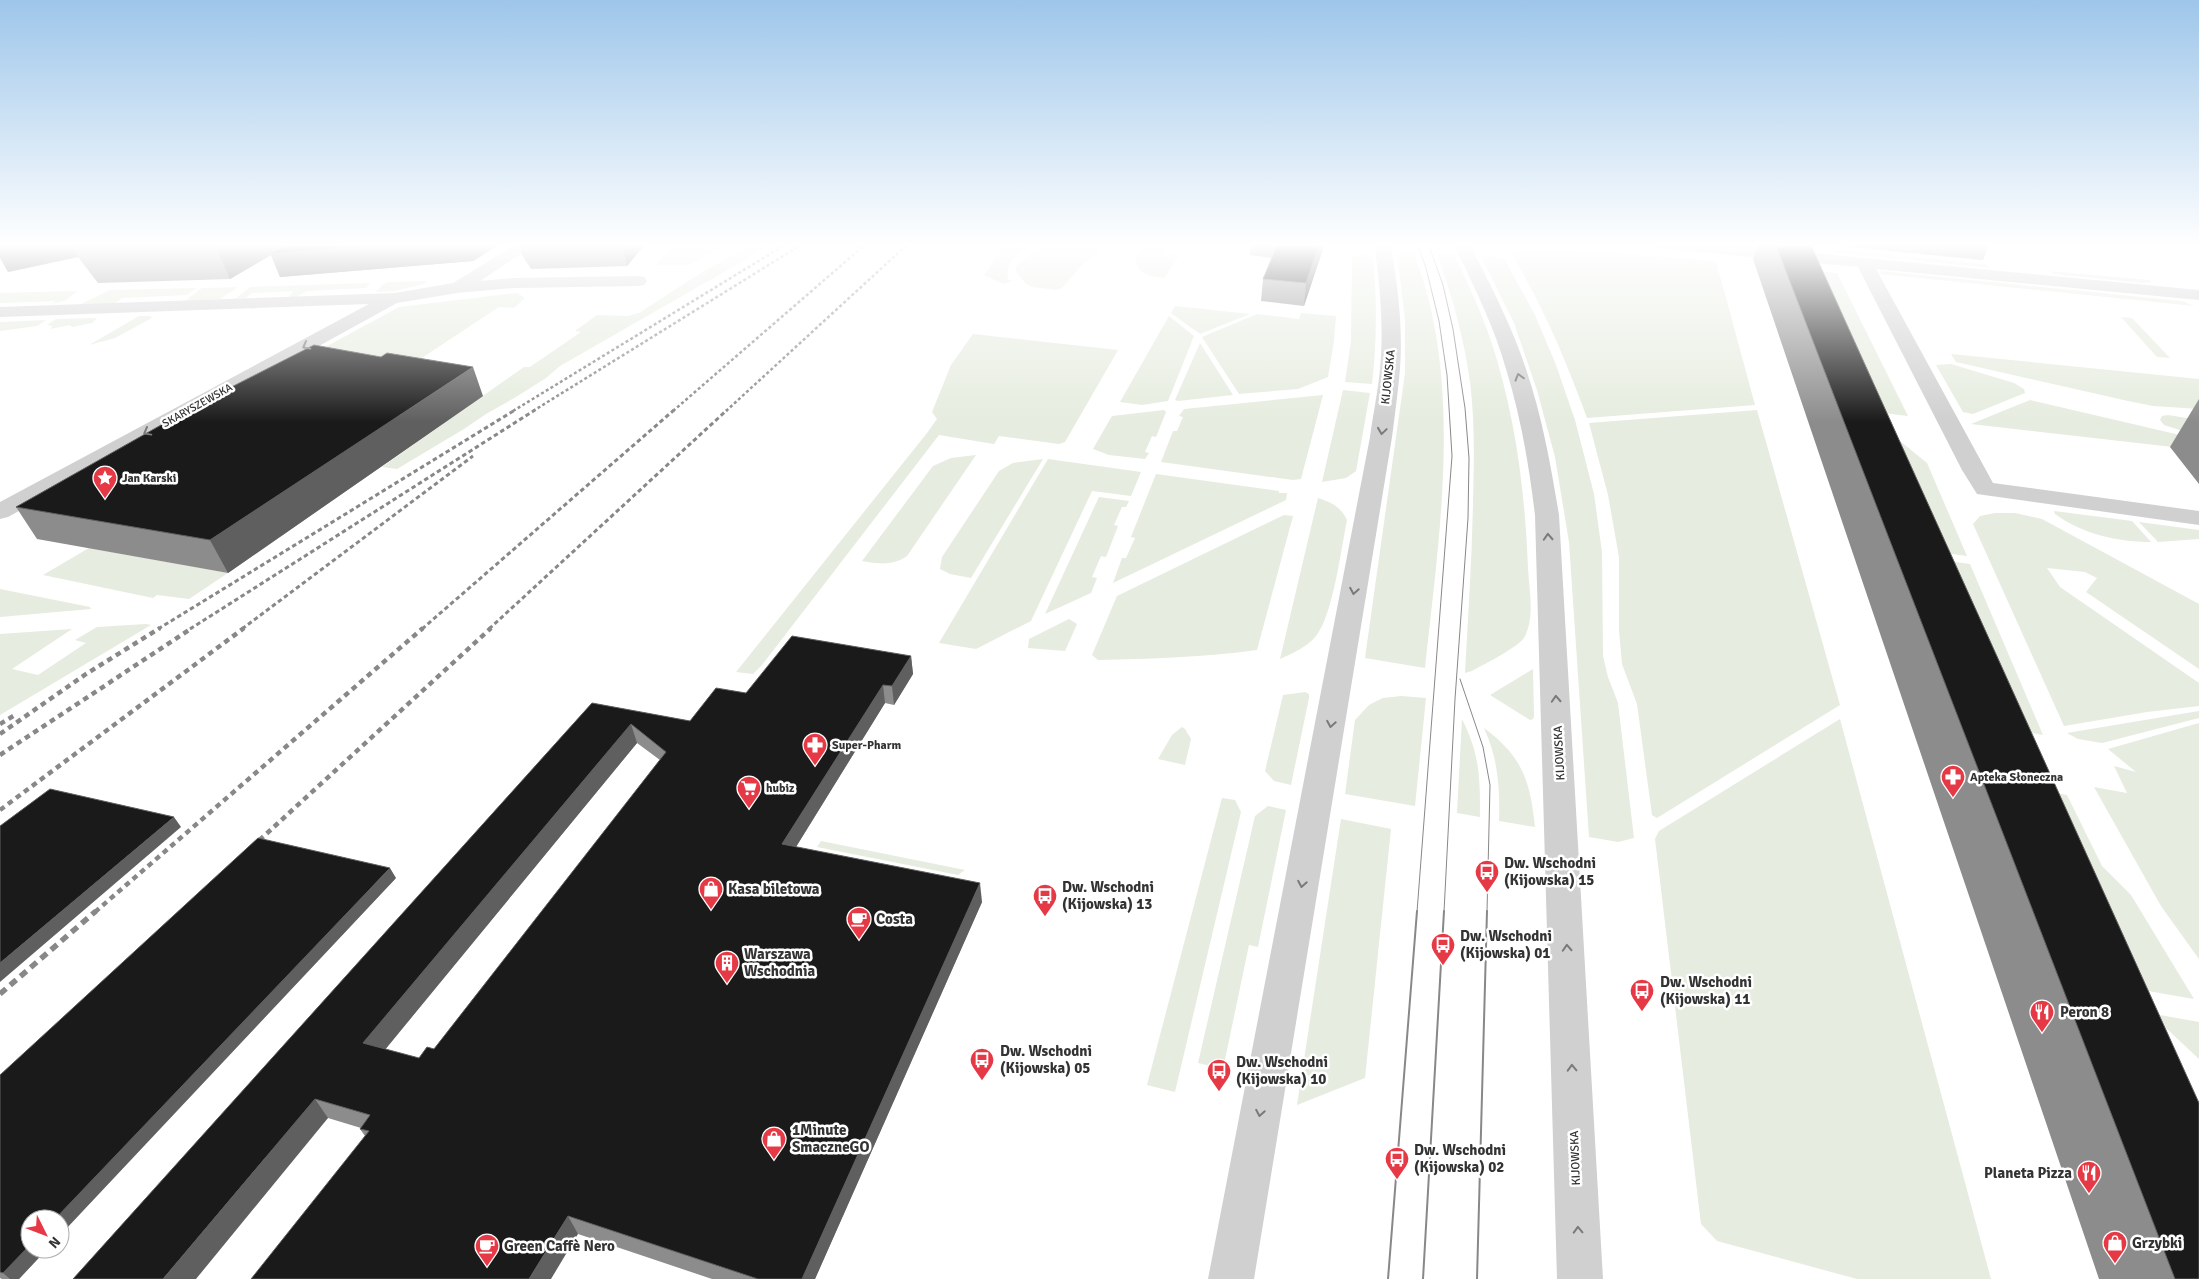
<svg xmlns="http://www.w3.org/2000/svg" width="2199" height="1279" font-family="Signika,sans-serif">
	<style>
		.green { fill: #e6ecdf }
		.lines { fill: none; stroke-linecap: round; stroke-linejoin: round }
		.minor { fill: #d0d0d0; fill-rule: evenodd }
		.tertiary { fill: #d0d0d0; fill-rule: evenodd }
		.tram-far1 { stroke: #888; stroke-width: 1 }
		.tram { stroke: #888; stroke-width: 2 }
		.rail-far3 { stroke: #888; stroke-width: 2.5; stroke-dasharray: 3 2.5; stroke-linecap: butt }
		.rail-far2 { stroke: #888; stroke-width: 3; stroke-dasharray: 4.5 3; stroke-linecap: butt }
		.rail-far1 { stroke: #888; stroke-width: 4.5; stroke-dasharray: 5.5 4.5; stroke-linecap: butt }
		.rail { stroke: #888; stroke-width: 5.5; stroke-dasharray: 8 5.5; stroke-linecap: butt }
		.wall { fill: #8c8c8c; fill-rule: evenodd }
		.shaded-wall { fill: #5f5f5f }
		.building { fill: #1a1a1a; stroke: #5f5f5f; fill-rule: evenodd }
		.oneway { stroke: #7a7a7a }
		.labels { text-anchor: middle; stroke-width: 5; stroke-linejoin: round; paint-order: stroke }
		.far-street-label { font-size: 11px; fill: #333; stroke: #fff }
		.street-label { font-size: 12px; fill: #333; stroke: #fff }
		.poi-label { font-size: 12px; font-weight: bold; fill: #333; stroke: #fff; text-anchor: start }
		.near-poi-label { font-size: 15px; font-weight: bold; fill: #333; stroke: #fff; text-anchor: start }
	</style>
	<rect width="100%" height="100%" fill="#fff"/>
	<!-- green -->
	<g class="green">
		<path d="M673 243H727V244L689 265H656Z"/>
		<path d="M755 243H774L754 253 750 257 560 366 546 378 516 397 486 414 464 429 397 469 382 467 524 367H530L581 332 575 331 597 315 627 316 639 313 704 271Z"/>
		<path d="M1006 243H1035C1021 253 1004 260 1008 279L1012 281 1003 284 984 275Z"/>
		<path d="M1045 243H1109L1082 265 1062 288 1056 290 1032 287 1026 284 1016 272V266Z"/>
		<path d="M1150 243H1171L1164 254 1179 256 1164 278C1148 276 1136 274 1135 256Z"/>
		<path d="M1504 243 1597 244 1603 247 1505 245Z"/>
		<path d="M1517 250 1591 251 1716 261 1755 405 1587 418C1566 360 1543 306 1511 253Z"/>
		<path d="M1834 250 1986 264 1990 268 1832 252Z"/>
		<path d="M1397 253H1414C1422 275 1429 297 1433 319 1456 432 1437 555 1425 668L1365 658 1405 373V320Z"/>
		<path d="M1367 254 1373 256C1377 299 1377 341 1372 384L1345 382 1351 341 1352 257Z"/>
		<path d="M1437 254H1454C1467 282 1480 309 1490 338 1515 412 1525 490 1528 568 1529 589 1535 616 1525 636 1520 647 1484 664 1472 671L1465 673C1468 616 1472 560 1473 503 1474 463 1475 421 1470 382 1464 338 1452 295 1437 254Z"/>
		<path d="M1481 256H1494L1505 260 1535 315 1556 365 1575 420 1594 494 1602 552 1603 656 1608 677 1618 703 1634 838 1618 842 1589 837 1569 542 1555 457 1537 390 1514 323Z"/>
		<path d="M1817 271 1837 273 1908 416 1884 413Z"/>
		<path d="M1882 271 2181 301 2195 306 1879 274Z"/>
		<path d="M2050 271 2150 280 2151 282 2142 283 2053 274Z"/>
		<path d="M427 281 424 284 395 291 376 292 383 284 388 282Z"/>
		<path d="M367 283 370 284 366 288 306 291 297 297H289L293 291 252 293 246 298 235 299 250 287Z"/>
		<path d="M238 287 220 299 185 301 202 288Z"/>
		<path d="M197 288 186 295 122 298 114 304H81L110 290Z"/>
		<path d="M77 291 66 300 51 304 56 301 0 303V293Z"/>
		<path d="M517 293 525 298 514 308 499 307 402 371 305 358 399 307Z"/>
		<path d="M1175 306 1250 314 1200 334 1171 313Z"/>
		<path d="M1301 313 1336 316 1334 341 1328 377 1298 389 1239 394 1202 337 1257 314 1299 319Z"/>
		<path d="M139 316H150L152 318 115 338 89 345Z"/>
		<path d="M1169 316 1194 336 1168 401 1142 405 1120 402Z"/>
		<path d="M2121 317 2132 318 2170 358 2157 357Z"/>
		<path d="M97 318 92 323 72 327 70 325 51 329 52 326 47 325 56 319Z"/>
		<path d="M46 320 37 326 0 331V322Z"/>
		<path d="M973 334 1118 350 1065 442 1059 444 999 436 994 444 939 435 762 665 753 674 736 672 927 433 937 419 932 412 951 365Z"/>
		<path d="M1200 343 1233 395 1178 401 1175 400Z"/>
		<path d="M1951 354 2199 379V409L2153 406 2128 401 1956 362Z"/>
		<path d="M1951 364 2014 383 2024 389 2025 393 1973 414 1963 412 1936 365Z"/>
		<path d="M1343 390 1370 393 1356 471 1346 478 1322 482Z"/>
		<path d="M1323 395 1301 479 1293 480 1161 462 1173 431H1177L1183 417 1179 416 1184 409Z"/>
		<path d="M2030 400 2197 439 2199 450 1971 424Z"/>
		<path d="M1164 410 1166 412 1156 437 1152 436 1145 452 1149 453 1145 459 1109 455 1093 449 1112 416Z"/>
		<path d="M1757 410 1840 705 1657 818 1652 815 1637 704 1622 664 1619 630V557L1608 495 1589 423Z"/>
		<path d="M2168 415 2192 419V434L2164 425 2160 420 2162 416Z"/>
		<path d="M1885 429 1927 463 1967 556 1916 549Z"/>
		<path d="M976 455 907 556C893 566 879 564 862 561L933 466 951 458Z"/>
		<path d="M1043 459 971 578 950 574 940 569 942 557 999 471 1013 463Z"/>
		<path d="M1048 459 1141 472 1131 496 1092 491 1031 621 976 649 939 643Z"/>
		<path d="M1156 474 1279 491V493H1287L1286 500 1113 583 1122 558H1126L1135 538 1131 537Z"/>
		<path d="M1099 497 1129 501 1126 507H1122L1114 525 1118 526 1106 557 1101 556 1092 577 1097 578 1091 593 1045 614Z"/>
		<path d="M1318 498C1331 502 1341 507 1347 520 1341 549 1333 615 1316 636 1307 647 1293 653 1280 659Z"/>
		<path d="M2054 511 2132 521 2151 542C2118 542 2082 534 2055 514Z"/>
		<path d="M1995 513H2015L2042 519 2199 604V669L2086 592 2097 578 2085 572 2047 568 2060 587 2199 683V706L2147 712 2064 726 1973 524 1980 516Z"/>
		<path d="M1284 515 1293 516 1257 650C1204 657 1152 659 1098 660L1092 655 1117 596Z"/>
		<path d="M2139 522 2199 530V539L2158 542Z"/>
		<path d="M89 548 228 573 189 599 157 595 153 598 43 575Z"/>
		<path d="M1920 557 1970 564 2043 735 2010 729Z"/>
		<path d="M0 589 90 607 91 609 0 617Z"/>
		<path d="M1069 619 1077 624 1065 651 1028 648 1029 639Z"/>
		<path d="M146 624 151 625 0 715V634L72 629 12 669 38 675 86 643 75 640 97 627Z"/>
		<path d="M1533 669 1534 716 1533 719 1530 720 1490 695Z"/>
		<path d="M1305 692 1309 694V698L1291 785 1274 781 1265 771 1283 695Z"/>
		<path d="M1401 696 1426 698 1415 806 1345 794 1355 720 1369 705 1383 698Z"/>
		<path d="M2199 711V718L2102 743 2078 739 2067 733Z"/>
		<path d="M1462 719C1480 755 1480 778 1480 817L1457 813Z"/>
		<path d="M1840 719 1991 1279H1857L1717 1241 1701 1224 1655 839 1659 831Z"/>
		<path d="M2199 723V959L2161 906 2094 787 2127 793 2114 766 2136 772 2108 749Z"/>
		<path d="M1182 727 1185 729 1191 739 1185 765 1158 759 1172 735Z"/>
		<path d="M1484 728C1523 757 1530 781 1535 827L1499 821C1500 788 1498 758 1484 728Z"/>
		<path d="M2014 785 2067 795 2102 866 2131 895 2194 999 2096 982Z"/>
		<path d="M1222 798 1235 800 1241 812 1175 1092 1147 1085Z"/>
		<path d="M1268 806 1286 810 1258 947 1249 945 1223 1069 1198 1063 1255 816Z"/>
		<path d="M1341 819 1391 829 1365 1078 1297 1105Z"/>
		<path d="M821 841 965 870 958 875 817 847Z"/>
		<path d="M2160 1015 2199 1022V1059L2166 1028Z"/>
	</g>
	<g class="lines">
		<!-- minor -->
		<g class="minor">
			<path d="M518 243H537L480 281 514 278 638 276 644 277 647 281 644 285 638 286 514 288 457 293 397 303 8 517 0 519V502L369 304 0 317V307L395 293 453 283Z"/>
			<path d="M1649 243H1708L2199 290V300L1876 269 1993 483 2199 511V525L1977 494 1962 470 1858 267 1657 248 1651 246Z"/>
		</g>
		<!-- tertiary -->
		<g class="tertiary">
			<path d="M1374 243H1390C1398 284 1403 327 1400 369 1398 391 1395 414 1392 437L1254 1279H1208L1370 437C1373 414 1378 392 1380 369 1384 327 1380 284 1374 243Z"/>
			<path d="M1453 243H1469C1490 284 1512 326 1526 369 1542 416 1551 466 1559 515L1603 1279H1557L1535 515C1529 466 1521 417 1506 369 1494 326 1473 284 1453 243Z"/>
		</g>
		<!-- tram-far1 -->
		<g class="tram-far1">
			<path d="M1428 243 1443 285 1453 329 1465 408 1469 458 1468 518 1455 699 1444 912"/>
			<path d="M1460 679 1483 747 1490 785 1487 912"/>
			<path d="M1417 912 1452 456 1447 375 1439 321 1426 268 1417 243"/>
		</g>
		<!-- tram -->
		<g class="tram">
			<path d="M1388 1279 1417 911"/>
			<path d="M1423 1279 1444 911"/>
			<path d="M1477 1279 1487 911"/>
		</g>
		<!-- rail-far3 -->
		<g class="rail-far3">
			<path d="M513 411 788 243"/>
			<path d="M533 411 804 243"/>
			<path d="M673 411 867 243"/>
			<path d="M726 411 909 243"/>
		</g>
		<!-- rail-far2 -->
		<g class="rail-far2">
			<path d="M158 629 515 410"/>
			<path d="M190 629 535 410"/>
			<path d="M242 629 473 456"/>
			<path d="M422 629 674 410"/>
			<path d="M489 629 727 410"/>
		</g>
		<!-- rail-far1 -->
		<g class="rail-far1">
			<path d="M0 724 15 715"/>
			<path d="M0 734 86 674 160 628"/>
			<path d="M0 755 192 628"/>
			<path d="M0 810 244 628"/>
			<path d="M252 847 491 628"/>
			<path d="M95 912 423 628"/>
		</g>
		<!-- rail -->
		<path class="rail" d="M0 994 96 911"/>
	</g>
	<!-- wall -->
	<g class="wall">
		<path d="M0 243H502L473 261 280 277 271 255 230 279 98 283 78 257 8 272 0 258Z"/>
		<path d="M519 243H646L627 266 531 269 522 255Z"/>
		<path d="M1251 243H1325L1304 306 1261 301 1263 279 1272 258 1250 255Z"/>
		<path d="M1748 243H1810L2199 1279H2099L1753 259 1758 246 1748 245Z"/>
		<path d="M1838 243H1990L1983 260 1838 246Z"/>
		<path d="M2038 243H2088L2087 244Z"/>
		<path d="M2194 243H2199V248Z"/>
		<path d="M483 396 228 573 37 539 16 507Z"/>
		<path d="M2199 399V484L2170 447Z"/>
		<path d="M911 656 913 674 894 705 885 703 796 847 982 902 815 1279H712L578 1234 365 1136 360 1129 361 1128 328 1118 73 1279 592 703 690 721 746 693ZM637 743 660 760 434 1049 419 1058 385 1049Z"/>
		<path d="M396 878 19 1279H2L0 1278V1075Z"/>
	</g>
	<!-- shaded-wall -->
	<g class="shaded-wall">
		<path d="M0 243H70L78 257 8 272 0 257Z"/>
		<path d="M214 243H502L473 261 280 277 271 255 230 279Z"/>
		<path d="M622 243H646L627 266Z"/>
		<path d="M1320 243H1325L1304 306 1306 283Z"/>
		<path d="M473 367 483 396 228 573 210 540Z"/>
		<path d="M911 656 913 674 894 705 892 686Z"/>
		<path d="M883 685 885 703 786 863 782 844Z"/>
		<path d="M631 724 637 743 375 1062 363 1043Z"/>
		<path d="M174 817 181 827 0 982V963Z"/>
		<path d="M390 868 396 878 60 1235V1219H55Z"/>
		<path d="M980 883 982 902 815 1279H802Z"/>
		<path d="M315 1099 328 1118 196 1279H163Z"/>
		<path d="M568 1216 578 1234 551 1279H529Z"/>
		<path d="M30 1245V1249H47L19 1279H10L3 1273Z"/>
	</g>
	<!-- building -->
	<g class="building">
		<path d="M289 243H408L270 254Z"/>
		<path d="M522 243H622L524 247Z"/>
		<path d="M1278 243H1320L1306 283 1263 279Z"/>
		<path d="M1775 243H1810L2199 1103V1279H2175Z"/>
		<path d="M314 345 381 357 387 353 473 367 210 540 16 507 200 403Z"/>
		<path d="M792 636 911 656 892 686 883 685 782 844 980 883 802 1279H758L568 1216 529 1279H251L369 1131 360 1129 370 1115 315 1099 163 1279H73L592 703 690 721 716 688 746 693ZM631 724 666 752 434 1049 427 1047 419 1058 363 1043Z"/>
		<path d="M50 789 174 817 0 963V826Z"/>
		<path d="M258 838 390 868 55 1219H30V1245L3 1273 0 1272V1075Z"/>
	</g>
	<!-- one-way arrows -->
	<defs><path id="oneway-chevron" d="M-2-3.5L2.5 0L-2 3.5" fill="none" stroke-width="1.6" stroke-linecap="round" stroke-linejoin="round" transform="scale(1.25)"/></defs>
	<g class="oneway">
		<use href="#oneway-chevron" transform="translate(306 346) rotate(151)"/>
		<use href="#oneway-chevron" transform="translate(1519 377) rotate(-106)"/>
		<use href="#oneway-chevron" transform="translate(1382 431) rotate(98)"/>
		<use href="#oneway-chevron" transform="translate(147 432) rotate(151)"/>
		<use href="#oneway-chevron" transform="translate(1548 537) rotate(-93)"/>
		<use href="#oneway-chevron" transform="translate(1354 591) rotate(100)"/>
		<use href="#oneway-chevron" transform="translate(1556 699) rotate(-93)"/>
		<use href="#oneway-chevron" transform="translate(1331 724) rotate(100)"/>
		<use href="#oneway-chevron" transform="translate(1302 884) rotate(100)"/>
		<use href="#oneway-chevron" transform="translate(1567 948) rotate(-93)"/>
		<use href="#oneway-chevron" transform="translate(1572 1068) rotate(-92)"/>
		<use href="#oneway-chevron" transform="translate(1260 1113) rotate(100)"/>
		<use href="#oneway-chevron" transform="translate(1578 1230) rotate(-92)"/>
	</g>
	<!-- sky -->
	<linearGradient id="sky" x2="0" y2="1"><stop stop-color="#9ec6ea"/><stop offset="0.58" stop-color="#fff"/><stop offset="1" stop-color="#fff" stop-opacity="0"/></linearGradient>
	<rect width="2199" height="422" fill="url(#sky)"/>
	<!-- icons -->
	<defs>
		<symbol id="sight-pin" viewBox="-11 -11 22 30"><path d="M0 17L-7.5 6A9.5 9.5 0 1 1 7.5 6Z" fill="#e63946" stroke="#fff"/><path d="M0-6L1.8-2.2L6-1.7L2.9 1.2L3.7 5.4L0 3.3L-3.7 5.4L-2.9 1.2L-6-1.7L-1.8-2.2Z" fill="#fff"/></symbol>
		<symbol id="pharmacy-pin" viewBox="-11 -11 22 30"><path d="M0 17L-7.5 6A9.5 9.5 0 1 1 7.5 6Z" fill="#e63946" stroke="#fff"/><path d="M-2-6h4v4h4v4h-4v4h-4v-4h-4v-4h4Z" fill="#fff"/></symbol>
		<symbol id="supermarket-pin" viewBox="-11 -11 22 30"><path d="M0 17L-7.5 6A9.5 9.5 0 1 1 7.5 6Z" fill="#e63946" stroke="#fff"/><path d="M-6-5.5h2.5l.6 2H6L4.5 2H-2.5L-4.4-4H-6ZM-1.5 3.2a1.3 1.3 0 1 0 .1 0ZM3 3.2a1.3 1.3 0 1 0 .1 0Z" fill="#fff"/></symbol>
		<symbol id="bus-pin" viewBox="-11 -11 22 30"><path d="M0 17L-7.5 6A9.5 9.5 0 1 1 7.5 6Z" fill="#e63946" stroke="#fff"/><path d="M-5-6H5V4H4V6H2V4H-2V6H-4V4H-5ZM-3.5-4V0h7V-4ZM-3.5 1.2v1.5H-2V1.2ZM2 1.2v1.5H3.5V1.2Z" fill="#fff"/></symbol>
		<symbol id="shop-pin" viewBox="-11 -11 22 30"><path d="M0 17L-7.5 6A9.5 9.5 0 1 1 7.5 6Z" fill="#e63946" stroke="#fff"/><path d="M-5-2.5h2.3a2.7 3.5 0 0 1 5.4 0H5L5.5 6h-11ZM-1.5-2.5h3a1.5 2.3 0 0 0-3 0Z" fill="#fff"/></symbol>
		<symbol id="cafe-pin" viewBox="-11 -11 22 30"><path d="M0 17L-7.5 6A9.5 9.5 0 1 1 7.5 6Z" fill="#e63946" stroke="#fff"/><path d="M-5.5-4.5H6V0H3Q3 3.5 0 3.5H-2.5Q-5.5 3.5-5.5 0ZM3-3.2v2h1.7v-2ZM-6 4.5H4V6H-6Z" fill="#fff"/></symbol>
		<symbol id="building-pin" viewBox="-11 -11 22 30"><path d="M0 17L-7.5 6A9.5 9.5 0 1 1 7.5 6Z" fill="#e63946" stroke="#fff"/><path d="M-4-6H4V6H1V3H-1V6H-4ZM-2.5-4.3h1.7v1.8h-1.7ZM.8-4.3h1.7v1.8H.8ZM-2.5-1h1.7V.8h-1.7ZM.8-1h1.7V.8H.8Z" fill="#fff"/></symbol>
		<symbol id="restaurant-pin" viewBox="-11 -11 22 30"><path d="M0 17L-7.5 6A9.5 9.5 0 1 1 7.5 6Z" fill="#e63946" stroke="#fff"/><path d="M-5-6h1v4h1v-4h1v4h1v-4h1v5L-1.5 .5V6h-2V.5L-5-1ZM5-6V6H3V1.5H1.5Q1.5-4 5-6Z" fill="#fff"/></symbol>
	</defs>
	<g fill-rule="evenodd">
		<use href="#sight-pin" x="91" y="464" width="28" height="38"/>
		<use href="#pharmacy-pin" x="801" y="731" width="28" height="38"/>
		<use href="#pharmacy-pin" x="1939" y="763" width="28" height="38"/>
		<use href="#supermarket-pin" x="735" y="774" width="28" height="38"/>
		<use href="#bus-pin" x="1473" y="858" width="28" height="38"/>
		<use href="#shop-pin" x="697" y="875" width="28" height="38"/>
		<use href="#bus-pin" x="1031" y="882" width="28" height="38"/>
		<use href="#cafe-pin" x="845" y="905" width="28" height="38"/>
		<use href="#bus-pin" x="1429" y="931" width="28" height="38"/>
		<use href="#building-pin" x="713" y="949" width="28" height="38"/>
		<use href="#bus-pin" x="1628" y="977" width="28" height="38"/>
		<use href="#restaurant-pin" x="2028" y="998" width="28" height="38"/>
		<use href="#bus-pin" x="968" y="1046" width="28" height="38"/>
		<use href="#bus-pin" x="1205" y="1057" width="28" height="38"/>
		<use href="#shop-pin" x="760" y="1125" width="28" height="38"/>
		<use href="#bus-pin" x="1383" y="1145" width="28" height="38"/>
		<use href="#restaurant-pin" x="2075" y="1159" width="28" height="38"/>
		<use href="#shop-pin" x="2101" y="1229" width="28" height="38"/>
		<use href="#cafe-pin" x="473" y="1232" width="28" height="38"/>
	</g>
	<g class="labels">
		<!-- far-street labels -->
		<g class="far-street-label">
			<text transform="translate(197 405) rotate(-29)" y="4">SKARYSZEWSKA</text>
		</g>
		<!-- street labels -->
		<g class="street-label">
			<text transform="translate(1388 377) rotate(-84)" y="4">KIJOWSKA</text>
			<text transform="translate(1559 753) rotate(-93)" y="4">KIJOWSKA</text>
			<text transform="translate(1575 1158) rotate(-92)" y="4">KIJOWSKA</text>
		</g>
		<!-- poi labels -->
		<g class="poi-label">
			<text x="122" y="482">Jan Karski</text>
			<text x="832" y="749">Super-Pharm</text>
			<text x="1970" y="781">Apteka Słoneczna</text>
			<text x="766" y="792">hubiz</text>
		</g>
		<!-- near-poi labels -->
		<g class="near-poi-label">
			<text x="1504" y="868">Dw. Wschodni<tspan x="1504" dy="17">(Kijowska) 15</tspan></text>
			<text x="1062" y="892">Dw. Wschodni<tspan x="1062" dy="17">(Kijowska) 13</tspan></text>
			<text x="728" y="894">Kasa biletowa</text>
			<text x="876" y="924">Costa</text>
			<text x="1460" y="941">Dw. Wschodni<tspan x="1460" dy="17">(Kijowska) 01</tspan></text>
			<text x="744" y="959">Warszawa<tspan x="744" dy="17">Wschodnia</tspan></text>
			<text x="1660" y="987">Dw. Wschodni<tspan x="1660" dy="17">(Kijowska) 11</tspan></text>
			<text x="2060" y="1017">Peron 8</text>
			<text x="1000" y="1056">Dw. Wschodni<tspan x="1000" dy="17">(Kijowska) 05</tspan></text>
			<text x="1236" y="1067">Dw. Wschodni<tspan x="1236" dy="17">(Kijowska) 10</tspan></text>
			<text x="792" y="1135">1Minute<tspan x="792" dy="17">SmaczneGO</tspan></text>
			<text x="1414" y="1155">Dw. Wschodni<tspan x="1414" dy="17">(Kijowska) 02</tspan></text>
			<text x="2072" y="1178" text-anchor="end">Planeta Pizza</text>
			<text x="2132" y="1248">Grzybki</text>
			<text x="504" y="1251">Green Caffè Nero</text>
		</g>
	</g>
	<!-- north arrow -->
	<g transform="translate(45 1234) rotate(132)"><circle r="24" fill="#ffffff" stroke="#adadad"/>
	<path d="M0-4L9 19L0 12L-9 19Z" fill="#e63946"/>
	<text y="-8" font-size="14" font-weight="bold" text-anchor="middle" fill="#333333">N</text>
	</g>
</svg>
